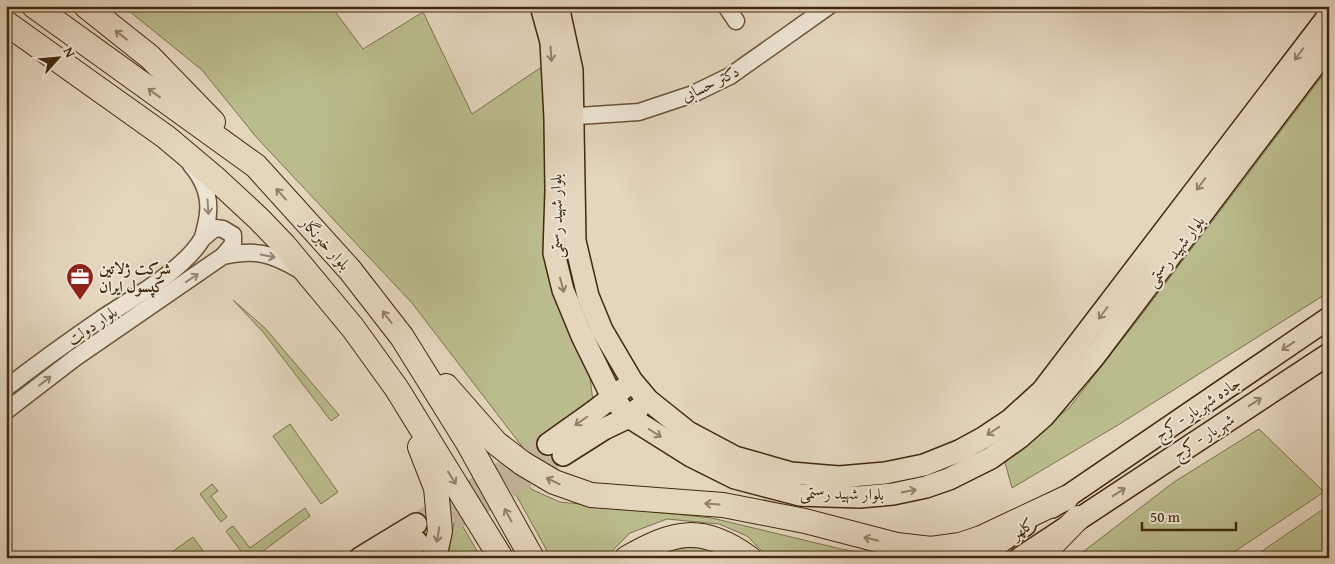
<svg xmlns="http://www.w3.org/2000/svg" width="1335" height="564" font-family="'Gentium Book Plus',Amiri,serif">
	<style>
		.green { fill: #babc8d; stroke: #7e724c }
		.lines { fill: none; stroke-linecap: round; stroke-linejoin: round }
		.major-tunnel { stroke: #c4b299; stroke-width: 21; stroke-dasharray: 21 11; stroke-linecap: butt }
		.minor-casing { stroke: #6b5338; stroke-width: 19 }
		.major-casing { stroke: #43280b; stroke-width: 24 }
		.highway-casing { stroke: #43280b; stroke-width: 26 }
		.minor { stroke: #ede4d4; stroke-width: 16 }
		.major { stroke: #e4d5bd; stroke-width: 21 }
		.highway { stroke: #e4d5bd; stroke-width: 24 }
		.oneway { stroke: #947e64 }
		.oneway2 { stroke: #988670 }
		.labels { text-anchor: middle; stroke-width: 4; stroke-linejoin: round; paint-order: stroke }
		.street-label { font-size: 16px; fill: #43280b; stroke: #ede4d4 }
		.poi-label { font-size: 16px; font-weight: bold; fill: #43280b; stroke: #ede4d4; text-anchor: start }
	</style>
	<rect width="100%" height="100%" fill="#e4d5bd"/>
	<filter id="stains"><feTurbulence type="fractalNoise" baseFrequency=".004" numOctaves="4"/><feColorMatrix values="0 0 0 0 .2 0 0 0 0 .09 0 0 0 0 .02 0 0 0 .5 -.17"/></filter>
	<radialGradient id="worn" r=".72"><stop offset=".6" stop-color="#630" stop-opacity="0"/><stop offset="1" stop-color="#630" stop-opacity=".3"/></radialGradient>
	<!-- green -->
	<g class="green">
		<path d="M123 6H331L363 49 423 12 472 114 543 66 545 185 550 263 589 369 593 402 558 430 524 449 412 303 257 138 202 70Z"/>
		<path d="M1329 67V292L1118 425 1012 488 1004 459 1069 408 1143 313Z"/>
		<path d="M233 300 265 328 339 415 331 421 263 332Z"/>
		<path d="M290 424 338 492 321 504 273 436Z"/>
		<path d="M1259 429 1324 492 1225 558H1075L1174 482Z"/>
		<path d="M500 466 533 490 560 502 712 518 841 549 893 558H769L747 536 719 524 667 519 630 533 605 558H551Z"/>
		<path d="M212 484 218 491 211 496 227 517 221 522 200 494Z"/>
		<path d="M1329 505V558H1252Z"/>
		<path d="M305 508 310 516 254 558H246L226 531 233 526 250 548Z"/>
		<path d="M459 520 481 558H448L454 522Z"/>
		<path d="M193 537 208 558H165V557Z"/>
		<path d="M679 546 707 547 729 558H644Z"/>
	</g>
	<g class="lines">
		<!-- major-tunnel -->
		<g class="major-tunnel">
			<path d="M416 524 548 444"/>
			<path d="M426 537 563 455"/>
		</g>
		<defs>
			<g id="minor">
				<path d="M726 6 736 21"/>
				<path d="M563 117 639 112 693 94 730 76 829 6"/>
				<path d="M203 238 215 228 223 229 233 235V244L223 256"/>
				<path d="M6 388C37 364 69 341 101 319 131 299 184 270 202 239 204 235 205 229 206 225 212 203 206 182 191 165"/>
				<path d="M6 411 75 358 223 256C255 249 270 253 298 269"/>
			</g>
			<g id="major">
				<path d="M541 6 551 42 555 118 556 191 554 253 563 290 582 336 612 397 629 417 691 456 735 478 800 495 827 496 860 497 893 494 926 487 949 479 991 458 1019 438 1044 416 1094 357 1329 46"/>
				<path d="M558 6 572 70 575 241 588 296 602 330 632 381 648 400 688 432 735 457 791 473 839 477 885 473 924 465 959 451 983 438 1010 420 1042 391 1329 15"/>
				<path d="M548 444 593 412 623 389"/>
				<path d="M563 455 604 429 629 417 639 408"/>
				<path d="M1052 507 1329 318"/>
				<path d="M360 558 416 524"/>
				<path d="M391 558 417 542"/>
				<path d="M978 558 1025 525"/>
				<path d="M1020 558 1329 354"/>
			</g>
			<g id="highway">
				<path d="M34 6 256 166 350 270 402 337 468 443 532 558"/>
				<path d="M86 6 150 57 213 122"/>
				<path d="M6 23 166 137 217 180 259 219 284 245 353 328 397 389 501 558"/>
				<path d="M446 386 496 443 522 463 554 482 591 495 723 505 805 521 897 545 931 549 960 545 981 538 1066 498"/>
				<path d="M420 447 436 488 440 531 434 558"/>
				<path d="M627 558C674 531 702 524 749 558"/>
				<path d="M1039 558 1078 518"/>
			</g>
		</defs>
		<!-- minor casing -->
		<use href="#minor" class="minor-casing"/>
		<!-- major casing -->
		<use href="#major" class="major-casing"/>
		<!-- highway casing -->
		<use href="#highway" class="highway-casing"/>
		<!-- minor -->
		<use href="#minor" class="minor"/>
		<!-- major -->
		<use href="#major" class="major"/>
		<!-- highway -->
		<use href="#highway" class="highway"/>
	</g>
	<!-- one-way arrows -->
	<defs><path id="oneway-shaft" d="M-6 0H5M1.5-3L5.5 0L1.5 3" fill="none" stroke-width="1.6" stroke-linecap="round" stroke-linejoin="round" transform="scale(1.25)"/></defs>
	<g class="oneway">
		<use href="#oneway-shaft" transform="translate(121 35) rotate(-142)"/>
		<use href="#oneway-shaft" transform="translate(551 54) rotate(86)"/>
		<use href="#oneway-shaft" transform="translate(1299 54) rotate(127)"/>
		<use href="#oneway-shaft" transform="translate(154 93) rotate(-144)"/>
		<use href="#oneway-shaft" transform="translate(1201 184) rotate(127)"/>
		<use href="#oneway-shaft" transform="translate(281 194) rotate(-132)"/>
		<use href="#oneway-shaft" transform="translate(562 285) rotate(75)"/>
		<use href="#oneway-shaft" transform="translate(1103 313) rotate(127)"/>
		<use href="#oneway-shaft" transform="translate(387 317) rotate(-128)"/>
		<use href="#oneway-shaft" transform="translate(1288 346) rotate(146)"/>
		<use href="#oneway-shaft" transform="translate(1255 402) rotate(-33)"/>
		<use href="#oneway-shaft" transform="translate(581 421) rotate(145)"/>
		<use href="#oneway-shaft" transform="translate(993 431) rotate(146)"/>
		<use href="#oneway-shaft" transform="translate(655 433) rotate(32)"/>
		<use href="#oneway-shaft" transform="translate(452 478) rotate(58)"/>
		<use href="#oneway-shaft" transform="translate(553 481) rotate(-154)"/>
		<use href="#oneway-shaft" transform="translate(909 491) rotate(-11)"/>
		<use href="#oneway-shaft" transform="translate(1119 492) rotate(-33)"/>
		<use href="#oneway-shaft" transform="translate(712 504) rotate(-176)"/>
		<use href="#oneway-shaft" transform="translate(508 515) rotate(-119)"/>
		<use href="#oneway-shaft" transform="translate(438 535) rotate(99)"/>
		<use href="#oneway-shaft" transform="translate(871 539) rotate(-167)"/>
	</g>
	<g class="oneway2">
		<use href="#oneway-shaft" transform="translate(208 207) rotate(86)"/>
		<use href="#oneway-shaft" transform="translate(268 256) rotate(11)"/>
		<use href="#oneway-shaft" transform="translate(192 278) rotate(-34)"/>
		<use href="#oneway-shaft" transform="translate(45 381) rotate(-38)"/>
	</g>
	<!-- icons -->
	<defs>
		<symbol id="office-pin" viewBox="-11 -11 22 30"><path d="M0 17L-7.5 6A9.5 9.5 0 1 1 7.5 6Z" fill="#8f2418" stroke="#ede4d4"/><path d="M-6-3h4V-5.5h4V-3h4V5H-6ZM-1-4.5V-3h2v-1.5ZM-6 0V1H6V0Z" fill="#fff"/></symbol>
	</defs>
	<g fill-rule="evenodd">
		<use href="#office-pin" x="64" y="261" width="32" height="43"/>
	</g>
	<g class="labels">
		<!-- street labels -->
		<g class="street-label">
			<text transform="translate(710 83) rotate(-26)" y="6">دکتر حسابی</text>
			<text transform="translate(556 216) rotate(-91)" y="6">بلوار شهید رستمی</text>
			<text transform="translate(326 243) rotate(48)" y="6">بلوار خبرنگار</text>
			<text transform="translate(1175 251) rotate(-53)" y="6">بلوار شهید رستمی</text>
			<text transform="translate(92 325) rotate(-34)" y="6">بلوار دولت</text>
			<text transform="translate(1197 408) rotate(-34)" y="6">جاده شهریار - کرج</text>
			<text transform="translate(1203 436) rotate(-33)" y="6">شهریار - کرج</text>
			<text transform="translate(842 493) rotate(1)" y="6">بلوار شهید رستمی</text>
			<text transform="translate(1022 528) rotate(-34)" y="6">کلهر</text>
		</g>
		<!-- poi labels -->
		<g class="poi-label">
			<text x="99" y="274">شرکت ژلاتین<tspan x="99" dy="18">کپسول ایران</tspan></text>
		</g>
	</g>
	<!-- margin -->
	<rect width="1335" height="564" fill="none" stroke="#e4d5bd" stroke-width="25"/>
	<rect x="8" y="8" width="1320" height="549" fill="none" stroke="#43280b" stroke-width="2.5"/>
	<rect x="12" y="12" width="1310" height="539" fill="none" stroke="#43280b"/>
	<!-- north arrow -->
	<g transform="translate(58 58) rotate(63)" stroke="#ede4d4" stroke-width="4" paint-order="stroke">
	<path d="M0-4L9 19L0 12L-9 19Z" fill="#43280b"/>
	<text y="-8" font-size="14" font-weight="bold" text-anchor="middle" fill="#43280b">N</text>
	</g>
	<!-- scale -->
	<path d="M1142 522v8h94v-8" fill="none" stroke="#43280b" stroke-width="2.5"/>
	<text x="1150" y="522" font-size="15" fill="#43280b" stroke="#ede4d4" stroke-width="4" paint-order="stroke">50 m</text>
	<rect width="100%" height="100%" filter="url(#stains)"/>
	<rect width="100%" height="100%" fill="url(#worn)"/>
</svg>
